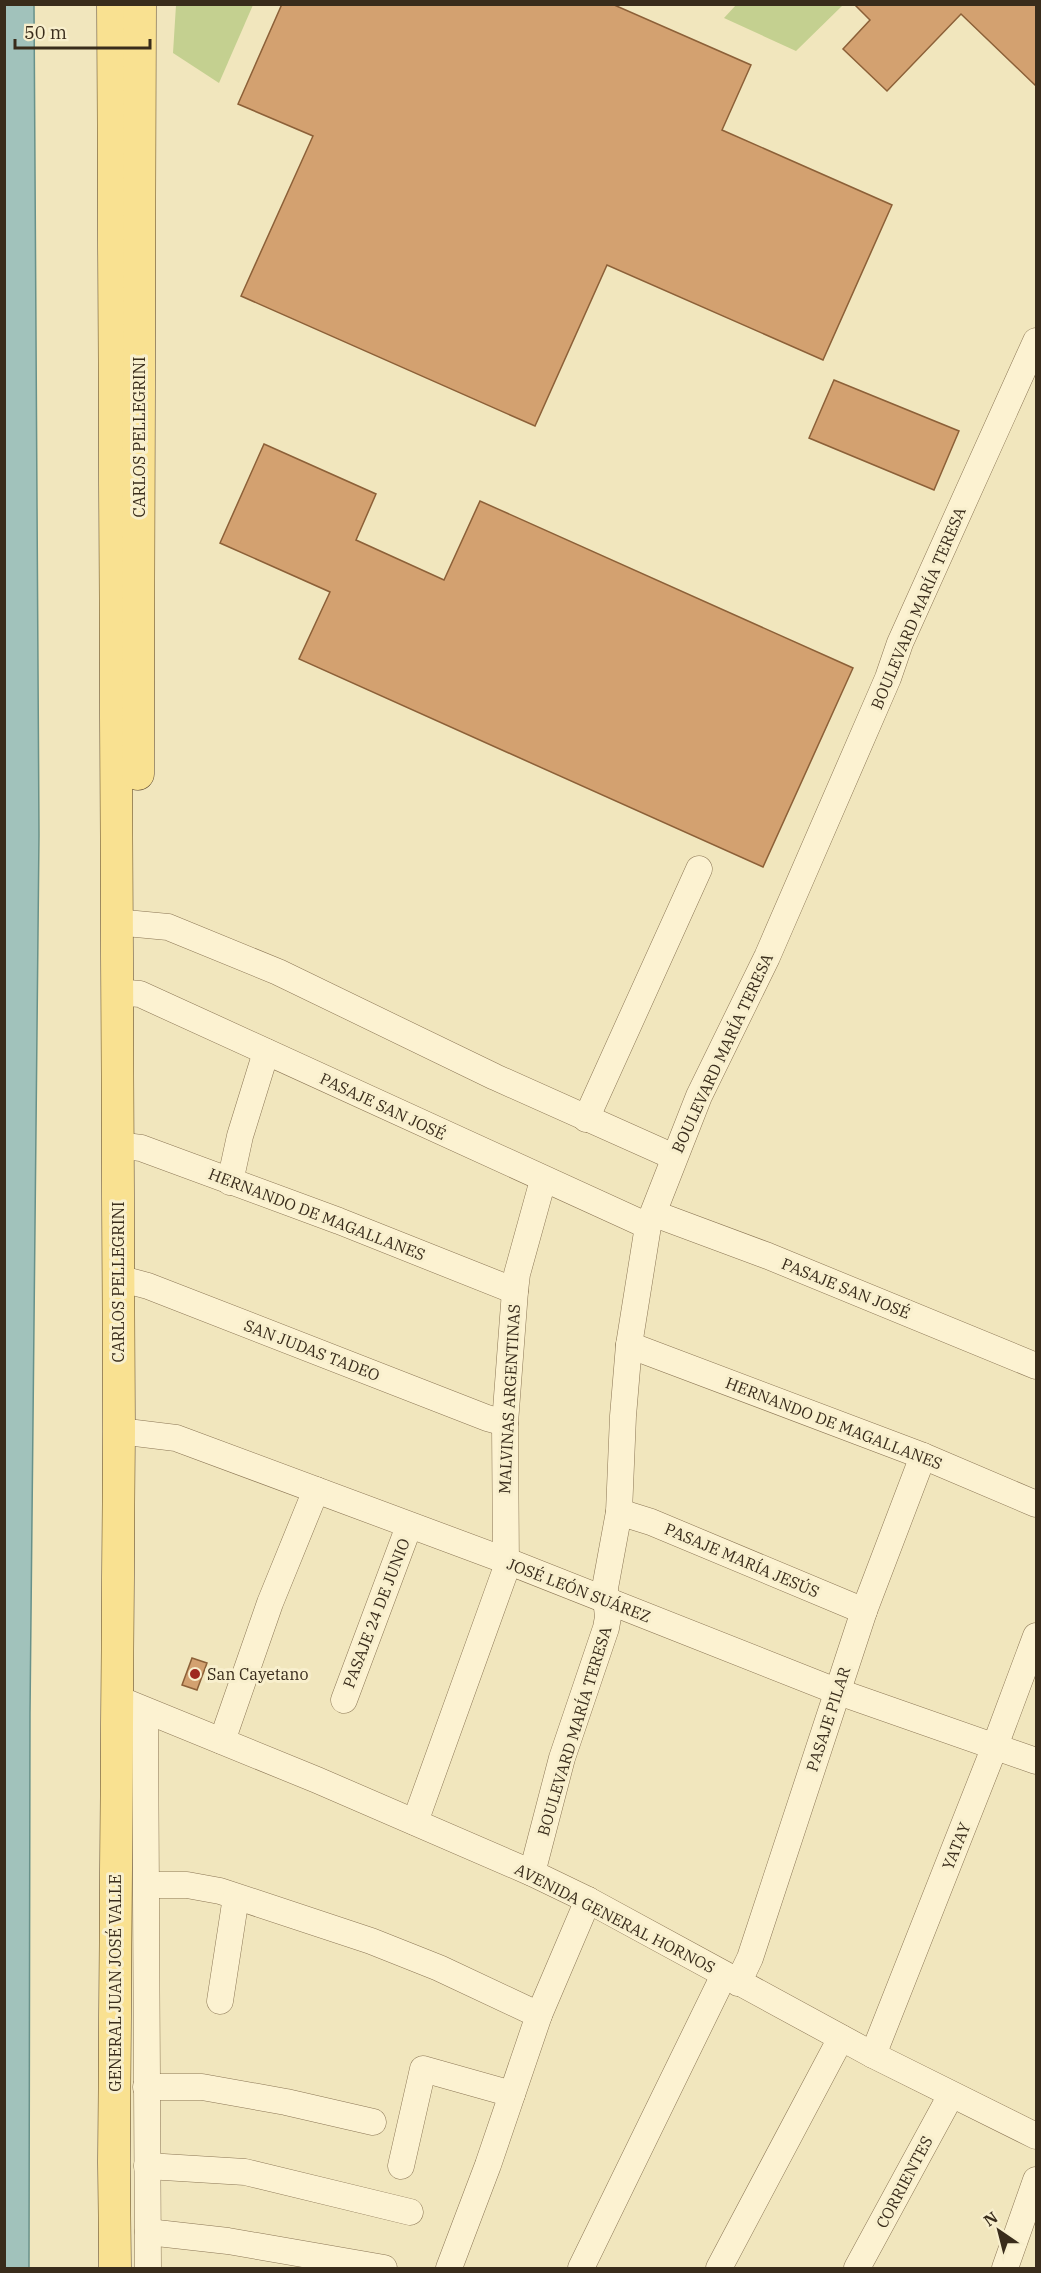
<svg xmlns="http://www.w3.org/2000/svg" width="1041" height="2273" font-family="'IBM Plex Serif',serif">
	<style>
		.green { fill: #c4d090 }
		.water { fill: #a1c2bb; stroke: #68918a; stroke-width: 1.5 }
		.building { fill: #d3a170; stroke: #8c6038; stroke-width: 1.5 }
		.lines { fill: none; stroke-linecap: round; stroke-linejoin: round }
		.minor-casing { stroke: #8b7655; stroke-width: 27 }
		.major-casing { stroke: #58432a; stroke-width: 33 }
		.minor { stroke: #fcf2d1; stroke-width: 26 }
		.major { stroke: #f9e191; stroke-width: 32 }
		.poi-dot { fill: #9f2920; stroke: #f8efcd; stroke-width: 2 }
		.labels { text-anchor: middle; stroke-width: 6; stroke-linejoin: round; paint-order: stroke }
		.street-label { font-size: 16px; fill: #392c1b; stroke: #f8efcd }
		.poi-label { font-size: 16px; fill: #392c1b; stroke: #f8efcd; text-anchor: start }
	</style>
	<rect width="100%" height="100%" fill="#f1e6bd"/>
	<!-- green -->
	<g class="green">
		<path d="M176 5H253L219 83 173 53Z"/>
		<path d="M736 5V4L843 5 796 51 724 18Z"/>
	</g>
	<!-- water -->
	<path class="water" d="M34 4 39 835 30 1713 29 2268H5L4 5Z"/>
	<!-- building -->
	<g class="building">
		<path d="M282 4H612L751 65 722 130 892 205 823 360 607 265 535 426 241 296 313 136 238 104Z"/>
		<path d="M854 4H1036V86L961 14 887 91 843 49 870 20Z"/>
		<path d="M834 380 959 431 934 490 809 438Z"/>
		<path d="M264 444 376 494 356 540 444 580 480 501 853 668 763 867 299 659 330 592 220 543Z"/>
		<path d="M192 1658 207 1663 197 1690 182 1685Z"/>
	</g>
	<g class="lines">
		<defs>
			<g id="minor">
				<path d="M115 922 168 927 278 972 495 1077 674 1157"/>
				<path d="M116 992 140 994 648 1226"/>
				<path d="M586 1119 699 869"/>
				<path d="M117 1145 141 1148 339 1221 515 1291"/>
				<path d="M230 1182 240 1136 266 1052"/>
				<path d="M655 1214 768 1256 1036 1366"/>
				<path d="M118 1278 148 1286 487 1418 505 1423"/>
				<path d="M629 1345 923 1456 1036 1504"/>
				<path d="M119 1431 176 1438 507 1561 836 1691 1036 1761"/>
				<path d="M619 1512 651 1522 864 1611"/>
				<path d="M116 1698 317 1780 532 1873 588 1900 873 2055 1036 2136"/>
				<path d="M344 1700 409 1526"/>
				<path d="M145 1711 148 2268"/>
				<path d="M222 1741 270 1603 316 1490"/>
				<path d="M415 1822 506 1569 505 1423 515 1291 517 1274 543 1180"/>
				<path d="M532 1873 562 1758 606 1628 608 1617 605 1588 619 1512 623 1416 629 1345 648 1226 699 1096 767 957 888 678 900 643 1036 341"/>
				<path d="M148 1885H187L220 1891 371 1941 439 1968 539 2015"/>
				<path d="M738 1983 750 1958 864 1611 923 1456"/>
				<path d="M220 2001 236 1897"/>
				<path d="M873 2055 995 1746 1036 1636"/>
				<path d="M146 2087H202L286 2102 373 2122"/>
				<path d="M147 2166 245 2172 410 2212"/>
				<path d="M401 2166 423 2069 512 2094"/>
				<path d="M148 2232 228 2241 384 2268"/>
				<path d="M449 2268 488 2165 539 2015 588 1900"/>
				<path d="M581 2268 724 1975"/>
				<path d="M719 2268 841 2038"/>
				<path d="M857 2268 951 2095"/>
				<path d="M1005 2268 1036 2180"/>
			</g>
			<g id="major">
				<path d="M113 4 119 1431 114 2163 115 2268"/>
				<path d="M138 774 140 4"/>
			</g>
		</defs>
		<!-- minor casing -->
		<use href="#minor" class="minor-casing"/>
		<!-- major casing -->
		<use href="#major" class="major-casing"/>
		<!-- minor -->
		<use href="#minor" class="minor"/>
		<!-- major -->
		<use href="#major" class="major"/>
	</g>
	<!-- markers -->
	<circle class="poi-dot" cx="195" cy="1674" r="6"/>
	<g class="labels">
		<!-- street labels -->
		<g class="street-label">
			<text transform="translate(139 437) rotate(-90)" y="6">CARLOS PELLEGRINI</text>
			<text transform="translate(918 608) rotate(-67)" y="6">BOULEVARD MARÍA TERESA</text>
			<text transform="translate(722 1053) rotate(-65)" y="6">BOULEVARD MARÍA TERESA</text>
			<text transform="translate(383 1106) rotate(25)" y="6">PASAJE SAN JOSÉ</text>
			<text transform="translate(317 1214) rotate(21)" y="6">HERNANDO DE MAGALLANES</text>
			<text transform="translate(118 1282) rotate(-90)" y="6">CARLOS PELLEGRINI</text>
			<text transform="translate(846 1288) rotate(22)" y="6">PASAJE SAN JOSÉ</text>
			<text transform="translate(312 1350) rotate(21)" y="6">SAN JUDAS TADEO</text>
			<text transform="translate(509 1399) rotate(-87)" y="6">MALVINAS ARGENTINAS</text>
			<text transform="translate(834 1423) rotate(21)" y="6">HERNANDO DE MAGALLANES</text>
			<text transform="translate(742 1560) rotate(23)" y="6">PASAJE MARÍA JESÚS</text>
			<text transform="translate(579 1590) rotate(21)" y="6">JOSÉ LEÓN SUÁREZ</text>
			<text transform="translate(376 1613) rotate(-69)" y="6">PASAJE 24 DE JUNIO</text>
			<text transform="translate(828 1719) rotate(-72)" y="6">PASAJE PILAR</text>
			<text transform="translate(574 1731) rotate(-73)" y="6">BOULEVARD MARÍA TERESA</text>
			<text transform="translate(956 1846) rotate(-68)" y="6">YATAY</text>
			<text transform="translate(615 1918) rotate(27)" y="6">AVENIDA GENERAL HORNOS</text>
			<text transform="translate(115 1983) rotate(-90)" y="6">GENERAL JUAN JOSÉ VALLE</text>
			<text transform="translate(904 2182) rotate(-62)" y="6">CORRIENTES</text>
		</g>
		<!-- poi labels -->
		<g class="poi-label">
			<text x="207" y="1680">San Cayetano</text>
		</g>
	</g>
	<!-- border -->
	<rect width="1041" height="2273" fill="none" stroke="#392c1b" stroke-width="12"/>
	<!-- north arrow -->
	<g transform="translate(999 2231) rotate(325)" stroke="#f8efcd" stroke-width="4.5" paint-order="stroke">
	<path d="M0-4.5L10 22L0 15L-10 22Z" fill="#392c1b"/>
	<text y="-9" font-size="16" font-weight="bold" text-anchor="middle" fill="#392c1b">N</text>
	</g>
	<!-- scale -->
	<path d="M15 39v9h135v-9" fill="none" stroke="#392c1b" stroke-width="3"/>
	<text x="24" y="39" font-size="18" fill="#392c1b" stroke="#f8efcd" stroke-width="4.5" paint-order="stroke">50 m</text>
</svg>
